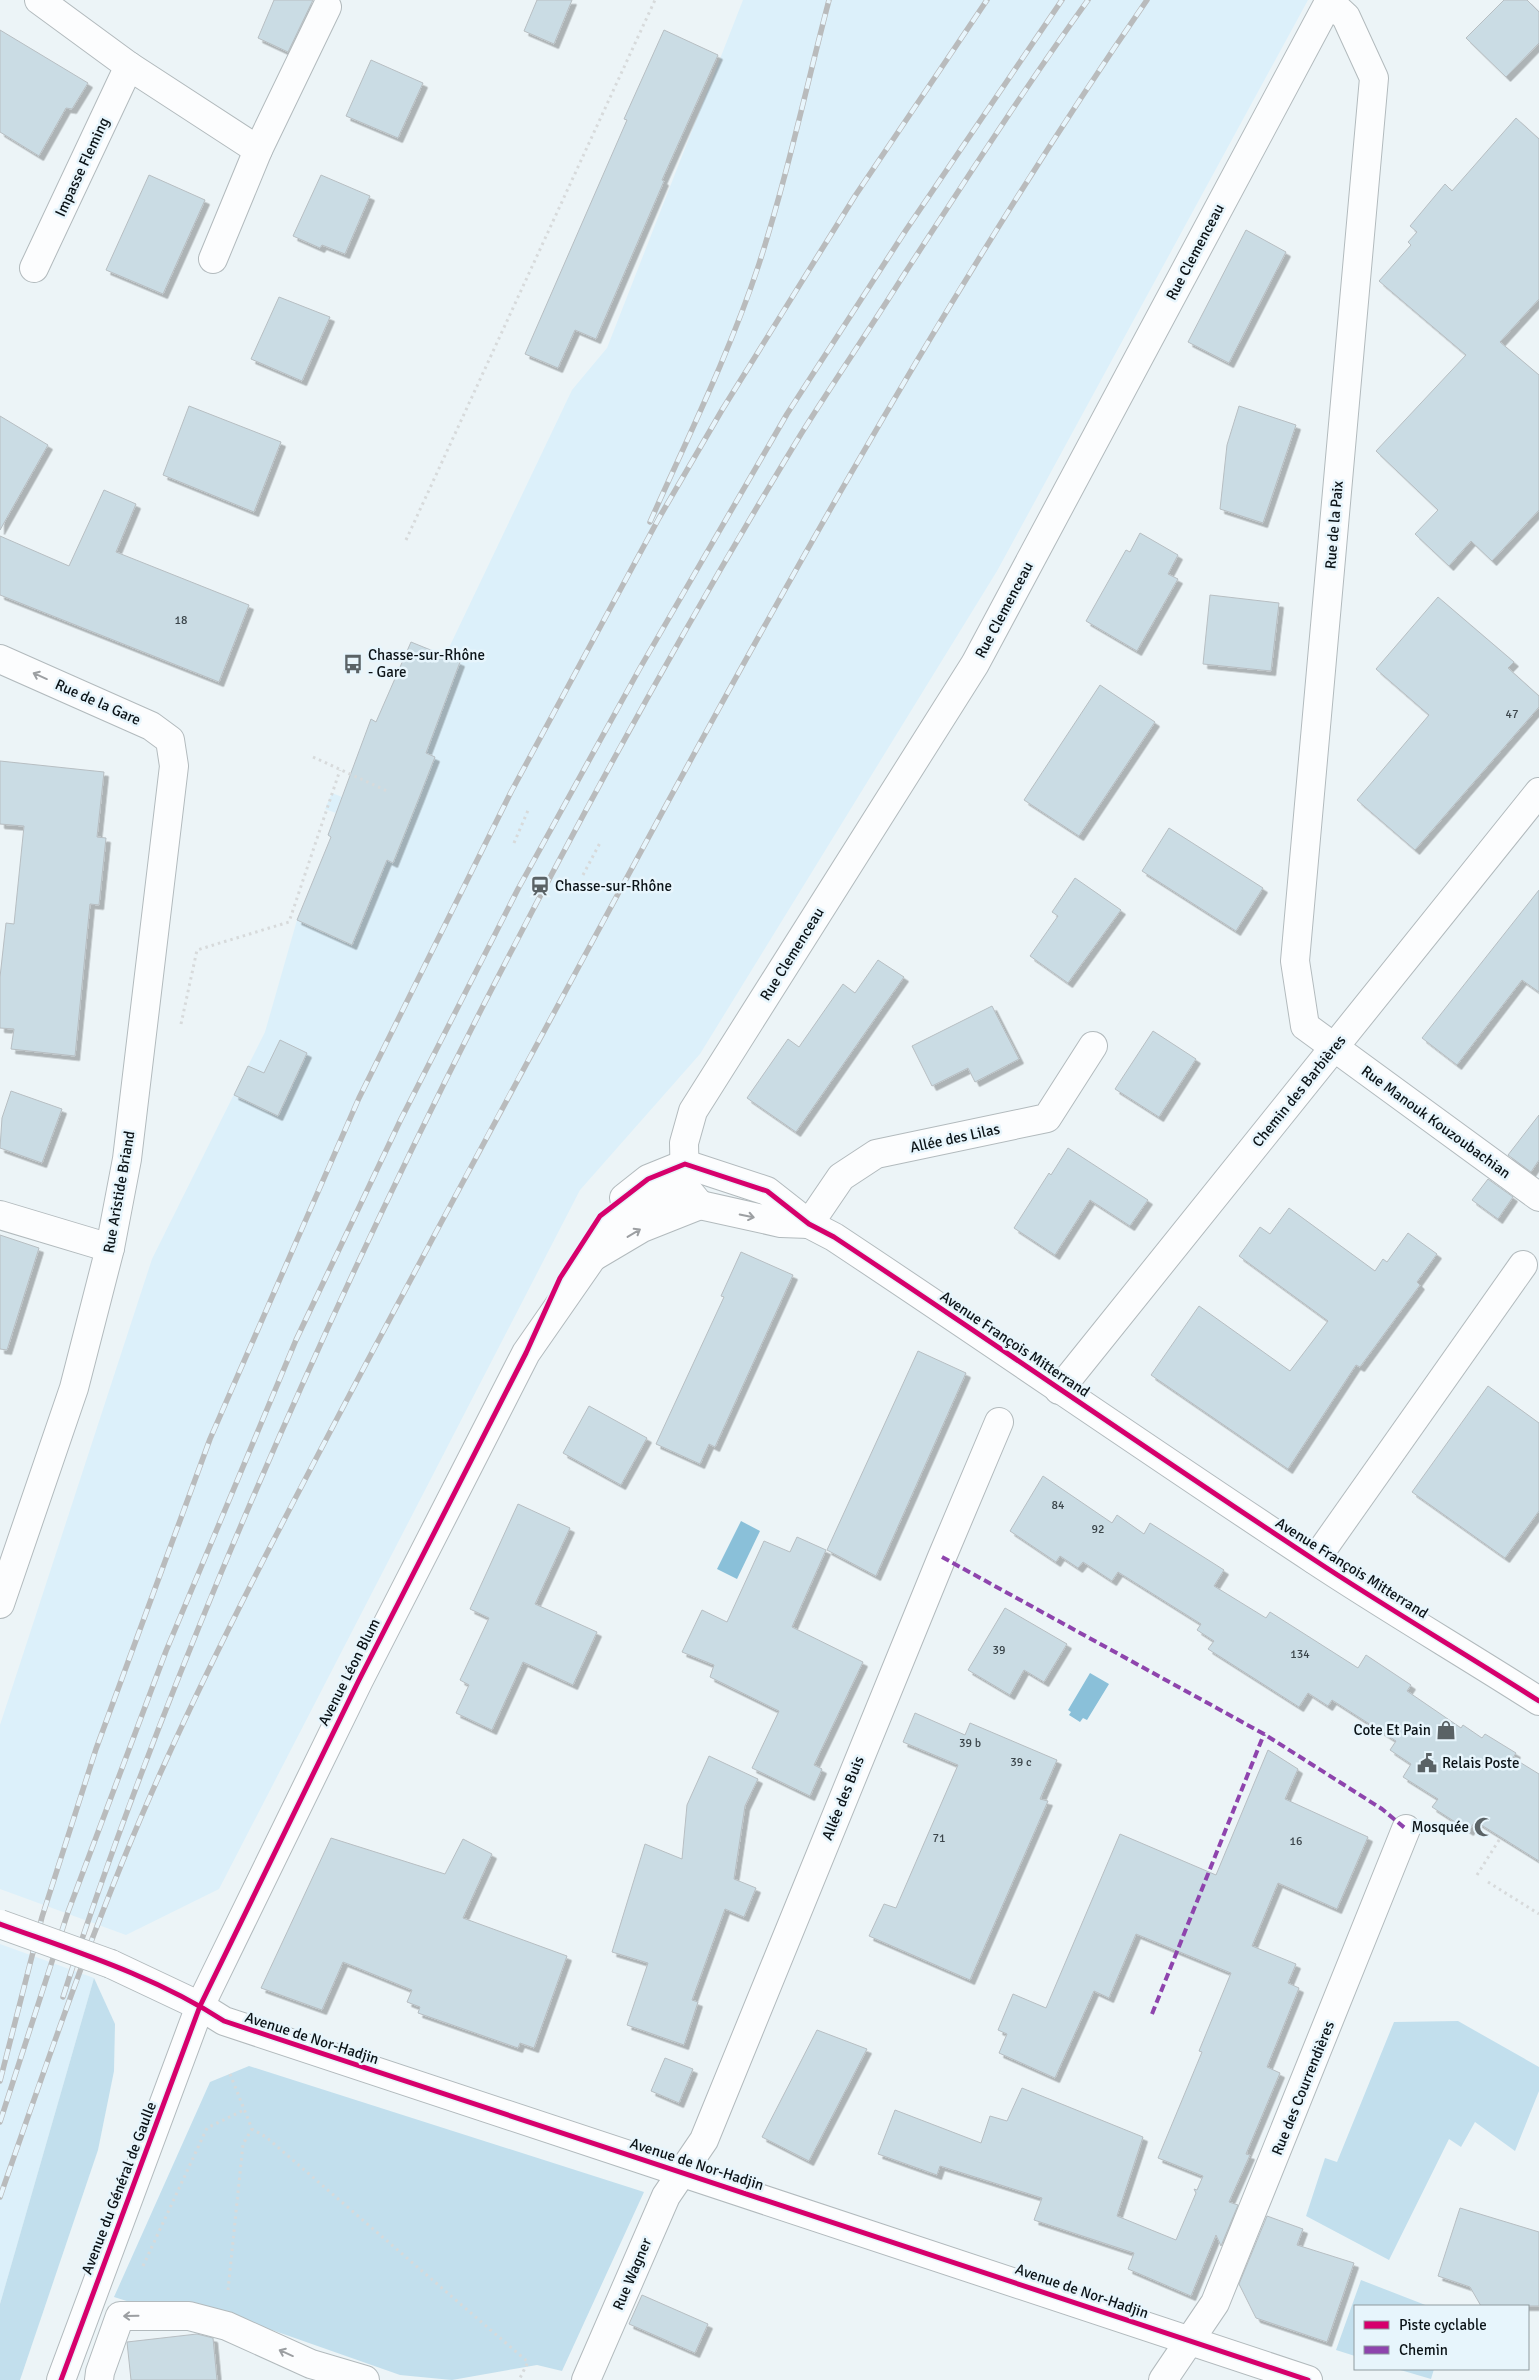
<svg xmlns="http://www.w3.org/2000/svg" width="1539" height="2380" font-family="Signika,sans-serif">
	<style>
		.built { fill: #dcf0fa }
		.green { fill: #c2dfed }
		.water { fill: #8ac0d9 }
		.building { fill: #cadce4; stroke: #b7bec2; filter: url(#shadow) }
		.lines { fill: none; stroke-linecap: round; stroke-linejoin: round }
		.minor-casing { stroke: #b2babd; stroke-width: 30 }
		.path { stroke: #d7dadb; stroke-width: 3; stroke-dasharray: 2.5 4; stroke-linecap: butt }
		.minor { stroke: #fcfdfe; stroke-width: 28 }
		.rail-casing { stroke: #b9bbbc; stroke-width: 5.5 }
		.rail { stroke: #e7f5fc; stroke-width: 4; stroke-dasharray: 11; stroke-linecap: butt }
		.minor-bridge-casing { stroke: #b2babd; stroke-width: 30; stroke-linecap: butt }
		.minor-bridge { stroke: #fcfdfe; stroke-width: 28 }
		.quiet { stroke: #8e44ad; stroke-width: 4; stroke-dasharray: 8 4; stroke-linecap: butt }
		.cycleway-casing { stroke: #e7f5fc; stroke-width: 8 }
		.cycleway { stroke: #d6006c; stroke-width: 5 }
		.oneway { stroke: #9c9fa2 }
		.labels { text-anchor: middle; stroke-width: 5; stroke-linejoin: round; paint-order: stroke }
		.number-label { font-size: 12px; fill: #3b454a }
		.street-label { font-size: 15px; fill: #0b1317; stroke: #e7f5fc }
		.poi-label { font-size: 15px; fill: #0b1317; stroke: #e7f5fc; text-anchor: start }
	</style>
	<defs>
		<filter id="shadow"><feDropShadow dx="4.5" dy="4.5" stdDeviation="0" flood-color="#0004"/></filter>
	</defs>
	<rect width="100%" height="100%" fill="#ecf4f7"/>
	<!-- built -->
	<g class="built">
		<path d="M743 0H1308L997 571 700 1054 580 1190 219 1889 126 1935 0 1889V1725L152 1259 265 1032 297 920 331 837 328 835 336 813 325 809 332 793 342 797 371 719 376 722 411 643 446 654 572 390 607 348Z"/>
		<path d="M0 1944 94 1978 0 2304Z"/>
	</g>
	<!-- green -->
	<g class="green">
		<path d="M94 1978 115 2024 114 2071 98 2150 20 2380H0V2304Z"/>
		<path d="M1458 2021 1539 2067V2091L1515 2151 1475 2122 1461 2147 1449 2139 1389 2260 1306 2216 1325 2158 1337 2162 1394 2022Z"/>
		<path d="M249 2066 644 2192 562 2371 537 2365 452 2380 400 2375 272 2330 232 2319 133 2303 114 2297 210 2082Z"/>
		<path d="M1361 2280 1428 2306H1355V2356L1336 2350Z"/>
		<path d="M1397 2369H1434L1431 2379Z"/>
	</g>
	<!-- water -->
	<g class="water">
		<path d="M741 1521 760 1531 737 1579 717 1569Z"/>
		<path d="M1090 1673 1109 1684 1087 1720 1083 1718 1080 1722 1069 1715 1071 1712 1068 1710Z"/>
	</g>
	<!-- building -->
	<g class="building">
		<path d="M274 0H313L288 52 258 38Z"/>
		<path d="M537 0H572L554 44 524 31Z"/>
		<path d="M1504 0H1527L1539 12V43L1506 77 1466 38Z"/>
		<path d="M0 30 88 83 72 109 66 108 39 156 0 132Z"/>
		<path d="M664 30 718 55 662 180 664 181 596 339 575 330 558 368 525 354 627 120 624 119Z"/>
		<path d="M371 60 423 83 398 138 346 116Z"/>
		<path d="M1516 118 1539 139V299L1500 342 1539 375V510L1492 561 1471 541 1449 566 1415 534 1438 510 1376 451 1466 355 1379 281 1411 245 1408 242 1417 232 1410 226 1445 184 1452 191Z"/>
		<path d="M149 175 205 200 163 294 106 270Z"/>
		<path d="M321 175 370 196 345 254 322 245 320 248 293 236Z"/>
		<path d="M1246 230 1286 252 1229 363 1188 342Z"/>
		<path d="M279 297 330 317 302 381 251 359Z"/>
		<path d="M189 406 281 442 254 512 163 475Z"/>
		<path d="M1239 406 1296 425 1263 523 1220 509 1227 445Z"/>
		<path d="M0 416 48 445 0 530Z"/>
		<path d="M104 490 136 504 116 552 249 605 219 682 0 595V536L69 566Z"/>
		<path d="M1140 533 1178 555 1168 574 1178 579 1137 651 1086 621 1126 550 1130 552Z"/>
		<path d="M1210 595 1279 603 1271 671 1203 664Z"/>
		<path d="M1438 597 1514 662 1508 668 1539 696V707L1415 850 1357 800 1429 715 1376 669Z"/>
		<path d="M411 642 460 662 426 753 435 757 419 798 393 863 387 860 352 945 297 920 331 837 328 835 371 719 376 722Z"/>
		<path d="M1100 685 1155 722 1079 836 1024 800Z"/>
		<path d="M0 761 104 772 97 837 106 838 99 905 90 904 75 1056 11 1049 14 1029 0 1028V977L6 923 14 924 24 826 0 824Z"/>
		<path d="M1169 828 1263 888 1236 931 1142 871Z"/>
		<path d="M1075 878 1121 910 1068 983 1030 956 1058 916 1052 912Z"/>
		<path d="M1539 890V992L1522 980 1457 1065 1422 1038Z"/>
		<path d="M878 960 904 977 796 1132 747 1098 788 1039 799 1047 843 984 855 993Z"/>
		<path d="M992 1006 1019 1059 975 1082 968 1068 932 1086 912 1046Z"/>
		<path d="M1153 1031 1196 1059 1159 1117 1115 1089Z"/>
		<path d="M280 1040 307 1053 278 1116 234 1095 248 1066 264 1073Z"/>
		<path d="M11 1091 62 1109 42 1163 0 1148 2 1118Z"/>
		<path d="M1539 1115V1160L1531 1172 1508 1155Z"/>
		<path d="M1068 1148 1148 1200 1130 1226 1090 1200 1055 1255 1014 1228 1049 1173 1051 1175Z"/>
		<path d="M1488 1179 1513 1197 1498 1219 1472 1200Z"/>
		<path d="M1289 1208 1375 1271 1383 1259 1387 1262 1408 1233 1437 1254 1417 1282 1420 1285 1360 1367 1356 1365 1288 1469 1151 1375 1199 1306 1290 1371 1328 1321 1239 1256 1260 1227 1270 1234Z"/>
		<path d="M0 1235 39 1248 7 1350 0 1349Z"/>
		<path d="M741 1252 793 1275 715 1447 709 1444 700 1464 656 1444 724 1297 721 1296Z"/>
		<path d="M918 1351 966 1373 876 1576 827 1550Z"/>
		<path d="M1488 1386 1539 1423V1511L1505 1558 1412 1492Z"/>
		<path d="M589 1406 647 1438 621 1485 563 1453Z"/>
		<path d="M1043 1476 1112 1523 1117 1515 1144 1534 1150 1523 1224 1570 1214 1586 1266 1618 1270 1612 1358 1668 1366 1655 1411 1685 1407 1691 1461 1728 1463 1725 1482 1738 1485 1734 1516 1753 1513 1758 1539 1774V1861L1475 1821 1469 1831 1432 1807 1438 1799 1403 1777 1411 1764 1390 1750 1396 1741 1332 1700 1328 1706 1308 1693 1299 1707 1208 1649 1214 1641 1197 1630 1201 1624 1118 1572 1112 1581 1083 1562 1078 1568 1060 1556 1056 1562 1010 1531Z"/>
		<path d="M518 1504 570 1528 535 1604 597 1632 573 1685 523 1662 492 1730 456 1713 469 1685 460 1680 489 1618 470 1609Z"/>
		<path d="M797 1537 826 1550 792 1627 863 1662 814 1765 822 1769 810 1796 752 1768 779 1711 710 1677 714 1665 682 1652 702 1610 727 1622 764 1541 790 1552Z"/>
		<path d="M1005 1608 1067 1644 1044 1682 1024 1670 1010 1695 968 1670Z"/>
		<path d="M915 1713 965 1735 970 1723 1057 1760 1040 1799 1048 1801 970 1980 869 1936 884 1904 896 1908 958 1765 903 1742Z"/>
		<path d="M1268 1750 1298 1769 1285 1799 1368 1837 1337 1909 1278 1883 1252 1946 1296 1964 1288 1983 1299 1988 1267 2067 1280 2073 1246 2154 1250 2155 1229 2202 1238 2205 1221 2246 1216 2235 1191 2296 1128 2269 1134 2253 1034 2220 1042 2198 940 2166 937 2175 878 2154 895 2110 981 2143 990 2116 1007 2121 1022 2088 1143 2137 1117 2216 1176 2240 1196 2193 1194 2189 1197 2190 1203 2176 1158 2158 1202 2052 1199 2051 1231 1973 1136 1934 1109 1998 1094 1991 1055 2078 999 2053 1007 2034 998 2030 1013 1994 1046 2008 1120 1834 1216 1875Z"/>
		<path d="M709 1756 758 1779 745 1806 734 1879 756 1888 744 1917 725 1909 692 2000 698 2002 684 2045 627 2025 648 1963 612 1952 645 1844 682 1859 687 1805Z"/>
		<path d="M331 1838 445 1874 463 1839 492 1854 463 1918 567 1956 534 2048 520 2043 518 2048 418 2013 420 2007 407 2002 412 1990 343 1962 322 2010 261 1988Z"/>
		<path d="M817 2030 867 2049 809 2161 762 2137Z"/>
		<path d="M665 2058 693 2069 679 2103 651 2091Z"/>
		<path d="M1460 2208 1539 2232V2306H1481L1470 2287 1438 2276Z"/>
		<path d="M1267 2216 1303 2229 1297 2245 1354 2263 1327 2342 1256 2318 1239 2284Z"/>
		<path d="M642 2295 708 2324 695 2353 629 2324Z"/>
		<path d="M197 2334 213 2338 217 2380H131L127 2342Z"/>
	</g>
	<g class="lines">
		<defs>
			<g id="minor">
				<path d="M39 0 129 66 258 150 327 7"/>
				<path d="M1329 1 1346 17 1374 78 1295 961 1305 1026 1539 1197"/>
				<path d="M213 259 258 150"/>
				<path d="M34 268 129 66"/>
				<path d="M0 659 151 726 170 740 174 766 127 1159 110 1248 74 1388 0 1604"/>
				<path d="M624 1198 648 1179 685 1164 767 1191 809 1224 834 1237C994 1343 1152 1453 1313 1559 1387 1608 1464 1653 1539 1701"/>
				<path d="M700 1205 685 1187 684 1143 693 1111 975 664 1330 0"/>
				<path d="M700 1205 781 1223 809 1224"/>
				<path d="M0 1215 110 1248"/>
				<path d="M809 1224 841 1177 876 1154 1047 1118 1093 1046"/>
				<path d="M593 1257 642 1228 700 1205"/>
				<path d="M1059 1390 1539 792"/>
				<path d="M1315 1560 1523 1265"/>
				<path d="M111 1964 200 2006 224 2021 1308 2380"/>
				<path d="M61 2380 200 2006 359 1680 526 1353 592 1258 607 1228 641 1201 685 1187"/>
				<path d="M99 2380 100 2372 120 2316H189L227 2326 311 2364 365 2380"/>
				<path d="M586 2380 666 2196 704 2140 942 1557 999 1422"/>
				<path d="M1163 2380 1215 2303 1406 1829"/>
			</g>
		</defs>
		<!-- minor casing -->
		<use href="#minor" class="minor-casing"/>
		<!-- path -->
		<g class="path">
			<path d="M406 540 655 0"/>
			<path d="M313 757 387 791"/>
			<path d="M514 843 529 808"/>
			<path d="M583 875 601 841"/>
			<path d="M181 1024 197 950 289 922 340 770"/>
			<path d="M1477 1875 1501 1837"/>
			<path d="M1488 1882 1539 1914"/>
			<path d="M230 2074 252 2129 266 2137 528 2362 519 2380"/>
			<path d="M143 2266 207 2128 244 2110"/>
			<path d="M228 2290 243 2144 252 2129"/>
		</g>
		<!-- minor -->
		<use href="#minor" class="minor"/>
		<defs>
			<g id="rail">
				<path d="M650 522C688 437 730 352 759 264 787 177 806 88 829 0"/>
				<path d="M63 1997C109 1853 163 1713 221 1573 301 1381 388 1193 482 1008 582 813 687 621 801 434 835 380 871 327 905 273 965 181 1024 89 1088 0"/>
				<path d="M0 2081 42 1917 96 1749 210 1439 359 1098 511 792 659 518 722 410 855 196 987 0"/>
				<path d="M0 2122 68 1912 166 1651 296 1340 401 1119 518 889 640 668 787 414 906 230 1062 0"/>
				<path d="M0 2197C51 2051 100 1906 164 1765 224 1632 292 1504 360 1375 432 1239 505 1103 578 968 756 638 934 309 1147 0"/>
			</g>
		</defs>
		<!-- rail casing -->
		<use href="#rail" class="rail-casing"/>
		<!-- rail -->
		<use href="#rail" class="rail"/>
		<defs>
			<path id="minor-bridge" d="M0 1924 111 1964"/>
		</defs>
		<!-- minor-bridge casing -->
		<use href="#minor-bridge" class="minor-bridge-casing"/>
		<!-- minor-bridge -->
		<use href="#minor-bridge" class="minor-bridge"/>
		<!-- quiet -->
		<g class="quiet">
			<path d="M942 1557 1264 1734 1382 1809 1406 1829"/>
			<path d="M1152 2014 1264 1734"/>
		</g>
		<defs>
			<g id="cycleway">
				<path d="M0 1924C77 1952 155 1976 224 2021L1308 2380"/>
				<path d="M61 2380 200 2006 359 1680 526 1353 560 1278 600 1216 648 1179 685 1164 767 1191 809 1224 834 1237C994 1343 1152 1453 1313 1559 1387 1608 1464 1653 1539 1701"/>
			</g>
		</defs>
		<!-- cycleway casing -->
		<use href="#cycleway" class="cycleway-casing"/>
		<!-- cycleway -->
		<use href="#cycleway" class="cycleway"/>
	</g>
	<!-- one-way arrows -->
	<defs><path id="oneway-shaft" d="M-6 0H5M1.5-3L5.5 0L1.5 3" fill="none" stroke-width="1.6" stroke-linecap="round" stroke-linejoin="round" transform="scale(1.25)"/></defs>
	<g class="oneway">
		<use href="#oneway-shaft" transform="translate(40 676) rotate(-156)"/>
		<use href="#oneway-shaft" transform="translate(747 1216) rotate(12)"/>
		<use href="#oneway-shaft" transform="translate(634 1233) rotate(-31)"/>
		<use href="#oneway-shaft" transform="translate(131 2316) rotate(179)"/>
		<use href="#oneway-shaft" transform="translate(286 2353) rotate(-156)"/>
	</g>
	<!-- icons -->
	<defs>
		<symbol id="bus-bare" viewBox="-9 -9 18 18"><path d="M-5-6H5V4H4V6H2V4H-2V6H-4V4H-5ZM-3.5-4V0h7V-4ZM-3.5 1.2v1.5H-2V1.2ZM2 1.2v1.5H3.5V1.2Z" fill="#5a6265" stroke="#e7f5fc" stroke-width="2.5" paint-order="stroke"/></symbol>
		<symbol id="station-bare" viewBox="-9 -9 18 18"><path d="M-3-6H3Q5-6 5-4V2Q5 4 3 4L4.5 6H3L1.5 4h-3L-3 6H-4.5L-3 4Q-5 4-5 2V-4Q-5-6-3-6ZM-3.5-4v3h7v-3ZM-3.5 1v1.5H-2V1ZM2 1v1.5H3.5V1Z" fill="#5a6265" stroke="#e7f5fc" stroke-width="2.5" paint-order="stroke"/></symbol>
		<symbol id="shop-bare" viewBox="-9 -9 18 18"><path d="M-5-2.5h2.3a2.7 3.5 0 0 1 5.4 0H5L5.5 6h-11ZM-1.5-2.5h3a1.5 2.3 0 0 0-3 0Z" fill="#5a6265" stroke="#e7f5fc" stroke-width="2.5" paint-order="stroke"/></symbol>
		<symbol id="civic-bare" viewBox="-9 -9 18 18"><path d="M-.6-6.5H3V-4.5H.6V-3L4-1V1h2V6H-6V1h2V-1L-.6-3ZM-1.2 2.5V6h2.4V2.5Z" fill="#5a6265" stroke="#e7f5fc" stroke-width="2.5" paint-order="stroke"/></symbol>
		<symbol id="mosque-bare" viewBox="-9 -9 18 18"><path d="M3.5-4.9A6 6 0 1 0 3.5 4.9A5 5 0 1 1 3.5-4.9Z" fill="#5a6265" stroke="#e7f5fc" stroke-width="2.5" paint-order="stroke"/></symbol>
	</defs>
	<g fill-rule="evenodd">
		<use href="#bus-bare" x="339" y="650" width="28" height="28"/>
		<use href="#station-bare" x="526" y="872" width="28" height="28"/>
		<use href="#shop-bare" x="1432" y="1716" width="28" height="28"/>
		<use href="#civic-bare" x="1413" y="1749" width="28" height="28"/>
		<use href="#mosque-bare" x="1470" y="1813" width="28" height="28"/>
	</g>
	<g class="labels">
		<!-- number labels -->
		<g class="number-label">
			<text x="181" y="624">18</text>
			<text x="1512" y="718">47</text>
			<text x="1058" y="1509">84</text>
			<text x="1098" y="1533">92</text>
			<text x="999" y="1654">39</text>
			<text x="1300" y="1658">134</text>
			<text x="970" y="1747">39 b</text>
			<text x="1021" y="1766">39 c</text>
			<text x="939" y="1842">71</text>
			<text x="1296" y="1845">16</text>
		</g>
		<!-- street labels -->
		<g class="street-label">
			<text transform="translate(82 167) rotate(-65)" y="5">Impasse Fleming</text>
			<text transform="translate(1195 252) rotate(-62)" y="5">Rue Clemenceau</text>
			<text transform="translate(1334 525) rotate(-85)" y="5">Rue de la Paix</text>
			<text transform="translate(1004 610) rotate(-62)" y="5">Rue Clemenceau</text>
			<text transform="translate(98 702) rotate(24)" y="5">Rue de la Gare</text>
			<text transform="translate(792 954) rotate(-58)" y="5">Rue Clemenceau</text>
			<text transform="translate(1299 1091) rotate(-51)" y="5">Chemin des Barbières</text>
			<text transform="translate(1436 1122) rotate(36)" y="5">Rue Manouk Kouzoubachian</text>
			<text transform="translate(955 1138) rotate(-12)" y="5">Allée des Lilas</text>
			<text transform="translate(119 1192) rotate(-80)" y="5">Rue Aristide Briand</text>
			<text transform="translate(1015 1344) rotate(34)" y="5">Avenue François Mitterrand</text>
			<text transform="translate(1352 1568) rotate(32)" y="5">Avenue François Mitterrand</text>
			<text transform="translate(349 1672) rotate(-63)" y="5">Avenue Léon Blum</text>
			<text transform="translate(843 1798) rotate(-68)" y="5">Allée des Buis</text>
			<text transform="translate(312 2038) rotate(18)" y="5">Avenue de Nor-Hadjin</text>
			<text transform="translate(1303 2088) rotate(-68)" y="5">Rue des Courrendières</text>
			<text transform="translate(697 2164) rotate(18)" y="5">Avenue de Nor-Hadjin</text>
			<text transform="translate(119 2188) rotate(-69)" y="5">Avenue du Général de Gaulle</text>
			<text transform="translate(632 2274) rotate(-67)" y="5">Rue Wagner</text>
			<text transform="translate(1082 2291) rotate(19)" y="5">Avenue de Nor-Hadjin</text>
		</g>
		<!-- poi labels -->
		<g class="poi-label">
			<text x="368" y="660">Chasse-sur-Rhône<tspan x="368" dy="17">- Gare</tspan></text>
			<text x="555" y="891">Chasse-sur-Rhône</text>
			<text x="1431" y="1735" text-anchor="end">Cote Et Pain</text>
			<text x="1442" y="1768">Relais Poste</text>
			<text x="1469" y="1832" text-anchor="end">Mosquée</text>
		</g>
	</g>
	<!-- legend -->
	<rect x="1354" y="2305" width="175" height="65" fill="#e7f5fc" stroke="#8f9ba0"/>
	<rect x="1364" y="2321" width="25" height="8" fill="#d6006c" stroke="#8f9ba0"/>
	<text x="1399" y="2330" font-size="15" fill="#0b1317">Piste cyclable</text>
	<rect x="1364" y="2346" width="25" height="8" fill="#8e44ad" stroke="#8f9ba0"/>
	<text x="1399" y="2355" font-size="15" fill="#0b1317">Chemin</text>
</svg>
